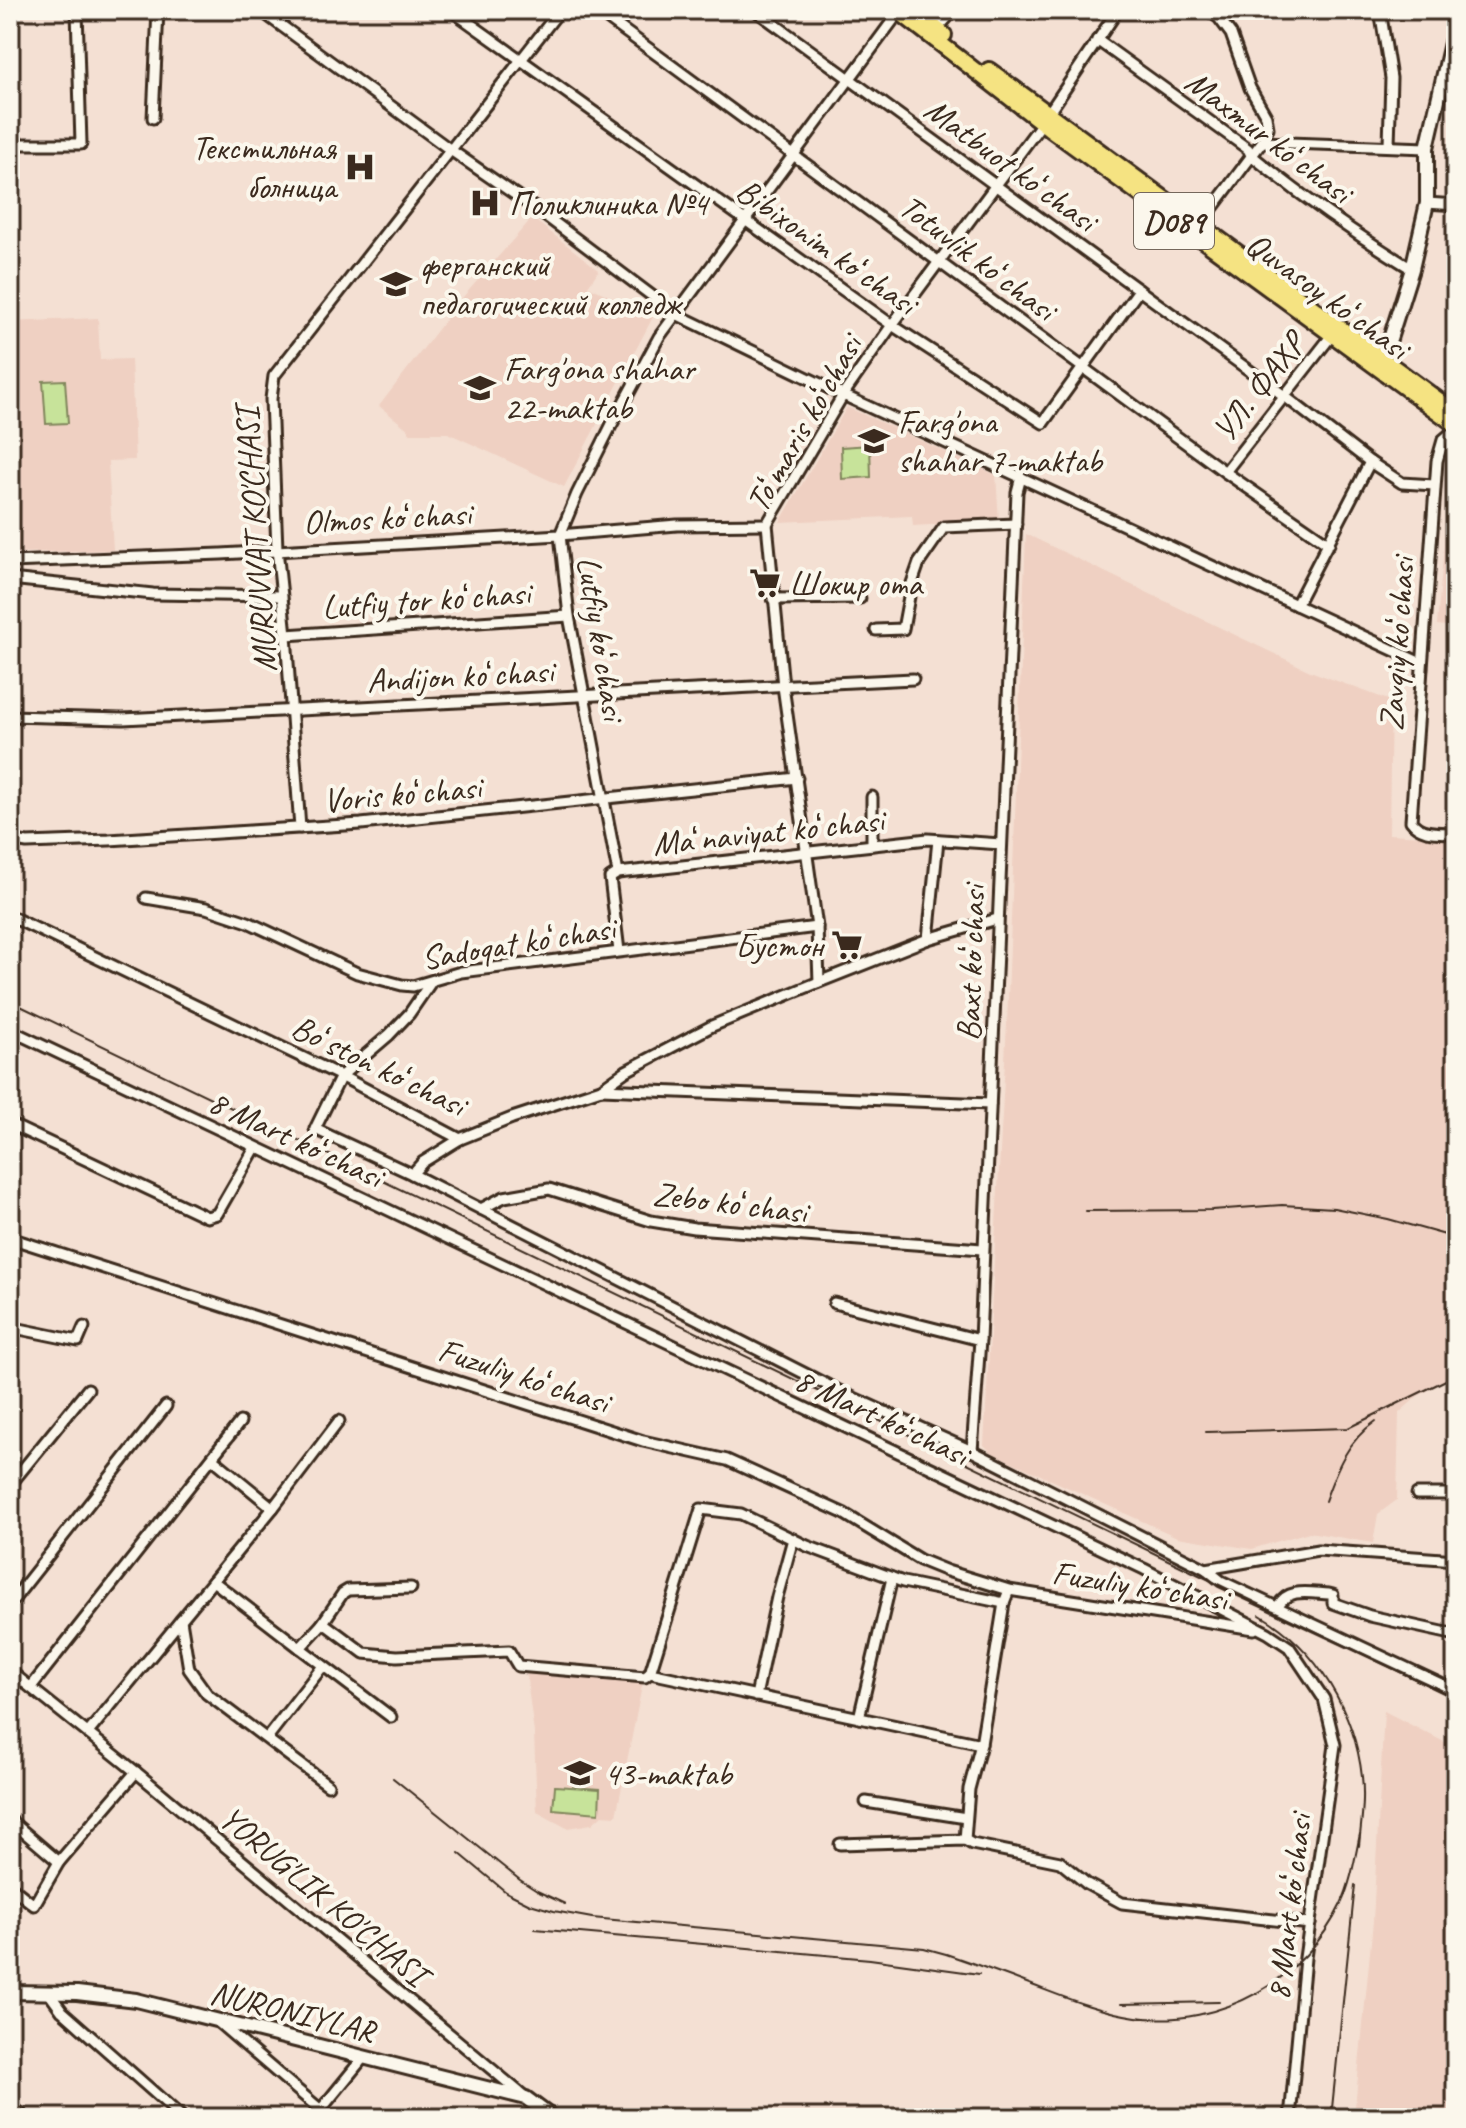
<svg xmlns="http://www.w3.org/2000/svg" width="1466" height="2128" font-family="Caveat,sans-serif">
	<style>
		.built { fill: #efd0c2 }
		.green { fill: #c7e39a; stroke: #81865c; stroke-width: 2 }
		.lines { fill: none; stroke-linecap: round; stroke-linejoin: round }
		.street-casing { stroke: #3b2a1e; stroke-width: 15 }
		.secondary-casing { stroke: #3b2a1e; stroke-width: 18 }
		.primary-casing { stroke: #3b2a1e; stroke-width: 20 }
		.street { stroke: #fbf7ec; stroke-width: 9 }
		.secondary { stroke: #fbf7ec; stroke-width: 12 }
		.primary { stroke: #f5e382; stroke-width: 14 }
		.rail { stroke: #3b2a1e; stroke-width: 2 }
		.labels { text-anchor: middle; stroke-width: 8; stroke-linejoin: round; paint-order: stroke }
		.shield { fill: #fbf7ec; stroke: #75685c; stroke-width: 2 }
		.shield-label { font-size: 32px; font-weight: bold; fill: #3b2a1e }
		.street-label { font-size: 34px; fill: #3b2a1e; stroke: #fbf7ec }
		.poi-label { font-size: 34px; fill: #3b2a1e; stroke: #fbf7ec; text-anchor: start }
	</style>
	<rect width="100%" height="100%" fill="#f4e0d3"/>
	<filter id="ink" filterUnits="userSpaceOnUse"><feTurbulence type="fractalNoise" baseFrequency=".0125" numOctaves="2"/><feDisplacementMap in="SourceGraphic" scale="16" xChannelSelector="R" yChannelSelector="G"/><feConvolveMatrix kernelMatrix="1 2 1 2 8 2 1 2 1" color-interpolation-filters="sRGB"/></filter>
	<g filter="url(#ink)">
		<!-- built -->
		<g class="built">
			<path d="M532 218 599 270 588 286 653 317 564 487 448 433H409V430L379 406 463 297Z"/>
			<path d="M98 318 100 360 131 359 135 460 108 461 113 550 10 553V322Z"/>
			<path d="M847 407 996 475 999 521 913 526 912 516 780 522Z"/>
			<path d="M1456 476V627L1437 625 1449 487Z"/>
			<path d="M1026 534 1310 671 1391 701 1389 834 1456 838V1374L1418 1396 1399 1413 1397 1500 1378 1514 1373 1543 1309 1532 1252 1549 1177 1537 992 1453 984 1445 1007 1023Z"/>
			<path d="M526 1672 643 1681 616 1816 602 1815 592 1824 567 1828 537 1812 534 1733Z"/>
			<path d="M1384 1711 1456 1748V2118H1354L1373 1921Z"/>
		</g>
		<!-- green -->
		<g class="green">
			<path d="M65 380 68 423 46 424 43 381Z"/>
			<path d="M870 445 871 477 842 479 841 447Z"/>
			<path d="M555 1786 600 1789 599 1813 553 1809Z"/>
		</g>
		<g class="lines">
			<defs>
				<g id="street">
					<path d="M260 10 452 151 539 211 676 314 843 395 1421 663"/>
					<path d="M451 10 892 325 1043 423 1139 290"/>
					<path d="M596 10 1225 472 1329 544"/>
					<path d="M755 10 1283 395 1370 462 1402 483 1434 485"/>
					<path d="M1380 10 1391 78 1389 145"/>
					<path d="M899 12 659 337 611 426 577 494 560 535 569 616 618 873 928 839 1001 844"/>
					<path d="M937 29 954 10"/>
					<path d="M1097 40 1248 149 1251 155C1302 197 1355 234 1412 269"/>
					<path d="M153 118 158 10"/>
					<path d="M1262 142 1427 148"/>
					<path d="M10 144H81L77 10"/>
					<path d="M1427 203 1456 205"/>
					<path d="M1199 226 1262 142 1268 128 1266 116 1250 88 1231 34 1219 18 1208 10"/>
					<path d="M1456 429 1443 440 1437 461 1411 821C1421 835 1440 832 1456 833"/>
					<path d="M1225 472 1332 335"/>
					<path d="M10 562 221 554 560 535 677 525 767 524"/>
					<path d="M10 579 153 594 281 596"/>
					<path d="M773 599 860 598"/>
					<path d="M1296 605 1370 462"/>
					<path d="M876 630 903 629 911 586 919 563 944 527 1016 524"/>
					<path d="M286 635 569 616"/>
					<path d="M10 716 123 719 913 679"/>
					<path d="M300 828 286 635 277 549 271 399 274 376 560 10"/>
					<path d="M10 840 27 843 109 840 361 824 797 778"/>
					<path d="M872 845V797"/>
					<path d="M618 873 610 878 619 951"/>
					<path d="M146 898 206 908 248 922 357 973 402 985 413 986 461 972 817 927"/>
					<path d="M10 916 341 1076 460 1139 512 1118 601 1089 626 1071 712 1026 819 982 928 939 997 919"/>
					<path d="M928 939 938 840"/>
					<path d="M431 982 409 1014 389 1035 341 1076 315 1129 412 1174 843 1393 972 1451 1206 1569 1221 1581 1456 1691"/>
					<path d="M819 982 817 927 783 686 767 524 843 395 892 325 1042 123 1118 10"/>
					<path d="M10 1030 1144 1569 1268 1633 1289 1647 1324 1699 1335 1745 1305 1958 1290 2118"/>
					<path d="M601 1089 990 1104"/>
					<path d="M10 1124 207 1217 217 1214 255 1148"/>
					<path d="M412 1174 423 1162 460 1139"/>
					<path d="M481 1209 504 1197 549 1189 651 1221 694 1228 982 1249"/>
					<path d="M10 1238 643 1441 727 1460 843 1513 920 1560 947 1571 1009 1590 1254 1629"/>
					<path d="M834 1303 980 1340"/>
					<path d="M10 1327 78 1341 84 1327"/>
					<path d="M972 1451 980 1340 1017 492 1021 477"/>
					<path d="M212 1458 273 1508"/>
					<path d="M10 1485 88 1389"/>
					<path d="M1417 1494H1456"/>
					<path d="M1206 1569 1318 1550 1456 1560"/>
					<path d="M213 1581 300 1648 322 1624H325L364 1653 397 1656 509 1651 518 1666 645 1677 650 1673"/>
					<path d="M10 1604 166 1406"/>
					<path d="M1278 1606C1288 1587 1310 1593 1329 1594L1333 1595V1603L1370 1616 1456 1635"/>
					<path d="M181 1620 189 1669 207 1694 328 1785"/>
					<path d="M322 1624 343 1593 348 1590 411 1588"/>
					<path d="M300 1648 391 1717"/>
					<path d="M10 1671 136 1772 525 2097"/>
					<path d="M31 1687 240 1422"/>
					<path d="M756 1696 777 1597 793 1539"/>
					<path d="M859 1718 892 1578"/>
					<path d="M88 1733 273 1508 339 1421"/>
					<path d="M267 1738 323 1666"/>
					<path d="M981 1744 650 1673 701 1509 741 1514 807 1546 903 1582 1004 1603"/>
					<path d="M866 1802 966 1818"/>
					<path d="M10 1820 59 1862"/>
					<path d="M965 1840 969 1789 981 1744 1004 1603 1009 1590"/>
					<path d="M840 1844 965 1840 972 1844 1060 1862 1087 1884 1122 1903 1310 1924"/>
					<path d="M10 1886 34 1905 59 1862 136 1772"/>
					<path d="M49 1993 62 2011 183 2118"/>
					<path d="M218 2022 330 2118"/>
					<path d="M10 2105 26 2118"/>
					<path d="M314 2118 363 2058"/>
				</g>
				<g id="secondary">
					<path d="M1381 356 1388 345 1412 269 1427 203V148L1456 21"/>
					<path d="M10 1992 77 1993 136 2000 526 2098 553 2118"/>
				</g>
				<g id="primary">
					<path d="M897 10 1049 128 1456 425"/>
					<path d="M914 10 944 35"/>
					<path d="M989 70 1456 413"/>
				</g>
			</defs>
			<!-- street casing -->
			<use href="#street" class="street-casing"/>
			<!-- secondary casing -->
			<use href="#secondary" class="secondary-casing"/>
			<!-- primary casing -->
			<use href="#primary" class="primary-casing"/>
			<!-- street -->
			<use href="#street" class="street"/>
			<!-- secondary -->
			<use href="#secondary" class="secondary"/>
			<!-- primary -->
			<use href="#primary" class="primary"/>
			<!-- rail -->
			<g class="rail">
				<path d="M10 1001 1456 1699"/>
				<path d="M1086 1211 1212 1210 1282 1205 1334 1208 1388 1219 1456 1238"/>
				<path d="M1206 1432 1348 1428 1456 1375"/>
				<path d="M1325 1501C1336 1470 1347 1441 1376 1421"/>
				<path d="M1260 1615C1317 1648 1355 1712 1362 1777 1365 1800 1361 1823 1359 1846"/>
				<path d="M393 1778 520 1880 537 1891 565 1904"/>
				<path d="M459 1853 506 1892 530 1904 554 1911 592 1918 924 1948 946 1954C975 1964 1004 1974 1032 1985 1066 1998 1100 2012 1136 2017 1220 2028 1305 1980 1341 1904 1351 1883 1355 1858 1360 1834"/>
				<path d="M535 1929 870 1959 979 1974"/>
				<path d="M1121 2004 1219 2002"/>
				<path d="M1331 2118 1355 1885"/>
			</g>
		</g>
	</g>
	<!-- icons -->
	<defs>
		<symbol id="hospital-bare" viewBox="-9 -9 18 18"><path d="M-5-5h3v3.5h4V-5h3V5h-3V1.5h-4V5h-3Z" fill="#3b2a1e" stroke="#fbf7ec" stroke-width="2.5" paint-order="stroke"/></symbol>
		<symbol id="university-bare" viewBox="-9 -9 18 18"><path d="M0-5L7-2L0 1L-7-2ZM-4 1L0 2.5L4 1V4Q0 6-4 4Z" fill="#3b2a1e" stroke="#fbf7ec" stroke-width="2.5" paint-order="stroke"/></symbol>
		<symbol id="school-bare" viewBox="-9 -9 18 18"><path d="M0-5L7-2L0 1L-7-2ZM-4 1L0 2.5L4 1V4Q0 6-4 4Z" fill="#3b2a1e" stroke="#fbf7ec" stroke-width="2.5" paint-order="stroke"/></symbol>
		<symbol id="supermarket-bare" viewBox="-9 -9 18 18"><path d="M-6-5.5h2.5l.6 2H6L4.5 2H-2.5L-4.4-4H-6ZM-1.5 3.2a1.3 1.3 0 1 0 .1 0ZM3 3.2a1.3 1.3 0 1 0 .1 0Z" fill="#3b2a1e" stroke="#fbf7ec" stroke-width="2.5" paint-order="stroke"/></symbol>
	</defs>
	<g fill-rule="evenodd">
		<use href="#hospital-bare" x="338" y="145" width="44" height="44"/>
		<use href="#hospital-bare" x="463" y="181" width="44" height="44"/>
		<use href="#university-bare" x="374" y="262" width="44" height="44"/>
		<use href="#school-bare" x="458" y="366" width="44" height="44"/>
		<use href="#school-bare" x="852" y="419" width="44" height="44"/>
		<use href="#supermarket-bare" x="743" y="561" width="44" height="44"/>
		<use href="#supermarket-bare" x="825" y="923" width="44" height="44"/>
		<use href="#school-bare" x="558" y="1751" width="44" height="44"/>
	</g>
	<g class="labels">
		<!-- shield labels -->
		<rect class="shield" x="1134" y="193" width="80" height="56" rx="6"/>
		<g class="shield-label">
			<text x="1174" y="232">D089</text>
		</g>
		<!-- street labels -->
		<g class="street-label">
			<text transform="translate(1269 136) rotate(37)" y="12">Maxmur koʻchasi</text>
			<text transform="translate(1011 164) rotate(36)" y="12">Matbuot koʻchasi</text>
			<text transform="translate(827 246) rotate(35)" y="12">Bibixonim koʻchasi</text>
			<text transform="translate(978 257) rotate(37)" y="12">Totuvlik koʻchasi</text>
			<text transform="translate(1328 295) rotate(36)" y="12">Quvasoy koʻchasi</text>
			<text transform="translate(1258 387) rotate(-52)" y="12">УЛ. ФАХР</text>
			<text transform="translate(803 423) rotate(-60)" y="12">Toʻmaris koʻchasi</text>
			<text transform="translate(387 517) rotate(-3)" y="12">Olmos koʻchasi</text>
			<text transform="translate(255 540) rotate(-94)" y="12">MURUVVAT KO'CHASI</text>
			<text transform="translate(426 599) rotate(-4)" y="12">Lutfiy tor koʻchasi</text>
			<text transform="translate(602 638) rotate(81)" y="12">Lutfiy koʻchasi</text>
			<text transform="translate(1396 644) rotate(-86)" y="12">Zavqiy koʻchasi</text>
			<text transform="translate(460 675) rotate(-3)" y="12">Andijon koʻchasi</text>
			<text transform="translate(402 793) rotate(-5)" y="12">Voris koʻchasi</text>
			<text transform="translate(768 831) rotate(-6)" y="12">Maʻnaviyat koʻchasi</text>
			<text transform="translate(518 942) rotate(-9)" y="12">Sadoqat koʻchasi</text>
			<text transform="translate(970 963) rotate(-88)" y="12">Baxt koʻchasi</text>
			<text transform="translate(379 1065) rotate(26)" y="12">Boʻston koʻchasi</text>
			<text transform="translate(296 1138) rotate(25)" y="12">8 Mart koʻchasi</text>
			<text transform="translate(730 1202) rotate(7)" y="12">Zebo koʻchasi</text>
			<text transform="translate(524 1375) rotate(18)" y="12">Fuzuliy koʻchasi</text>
			<text transform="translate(882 1416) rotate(25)" y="12">8 Mart koʻchasi</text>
			<text transform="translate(1140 1585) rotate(9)" y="12">Fuzuliy koʻchasi</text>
			<text transform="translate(324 1895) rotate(40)" y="12">YORUG'LIK KO'CHASI</text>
			<text transform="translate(1288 1907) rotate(-83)" y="12">8 Mart koʻchasi</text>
			<text transform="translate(293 2011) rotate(14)" y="12">NURONIYLAR</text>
		</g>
		<!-- poi labels -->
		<g class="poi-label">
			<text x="336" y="159" text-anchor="end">Текстильная<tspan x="336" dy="39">болница</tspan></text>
			<text x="509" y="215">Поликлиника №4</text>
			<text x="420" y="276">ферганский<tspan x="420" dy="39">педагогический колледж</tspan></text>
			<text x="504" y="380">Farg'ona shahar<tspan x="504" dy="39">22-maktab</tspan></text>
			<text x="898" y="433">Farg'ona<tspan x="898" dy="39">shahar 7-maktab</tspan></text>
			<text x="789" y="595">Шокир ота</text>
			<text x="823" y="957" text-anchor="end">Бустон</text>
			<text x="604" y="1785">43-maktab</text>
		</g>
	</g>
	<!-- margin -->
	<rect width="1466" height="2128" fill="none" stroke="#fbf7ec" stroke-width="40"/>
	<rect x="20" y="20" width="1426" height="2088" fill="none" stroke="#3b2a1e" stroke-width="3" filter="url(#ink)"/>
</svg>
